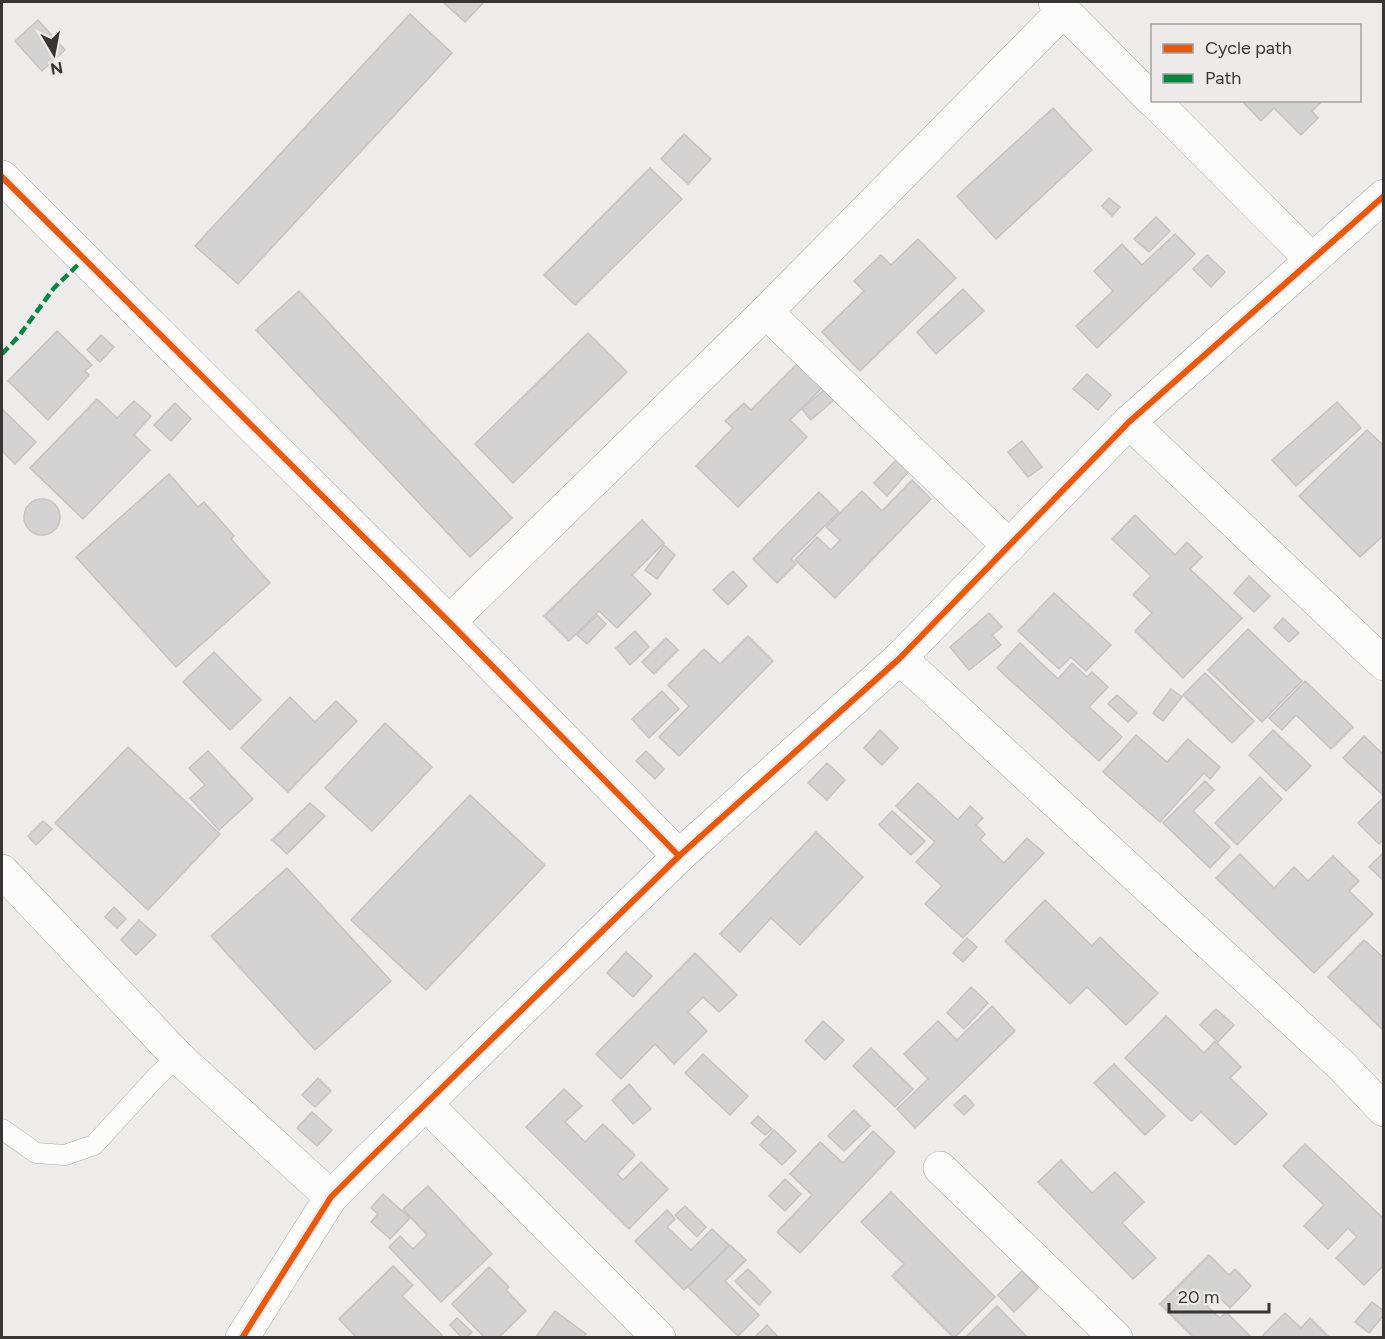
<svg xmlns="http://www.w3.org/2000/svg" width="1385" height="1339" font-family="Figtree,sans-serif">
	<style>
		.building { fill: #d3d3d3; stroke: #c5c3c4; stroke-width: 1.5 }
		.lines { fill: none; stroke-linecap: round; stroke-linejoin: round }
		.service-casing { stroke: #aaa8a8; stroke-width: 21 }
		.minor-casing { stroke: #aaa8a8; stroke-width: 34 }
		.service { stroke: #fcfcfc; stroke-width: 20 }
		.minor { stroke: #fcfcfc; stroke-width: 33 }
		.quiet { stroke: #00873e; stroke-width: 4.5; stroke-dasharray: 9 4.5; stroke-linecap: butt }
		.cycleway-casing { stroke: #efeaea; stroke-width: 10 }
		.cycleway { stroke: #e8590c; stroke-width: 6 }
	</style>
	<rect width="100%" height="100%" fill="#eeebeb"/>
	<!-- building -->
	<g class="building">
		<path d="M443 2H484L465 22Z"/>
		<path d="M410 14 452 53 238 284 195 246Z"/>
		<path d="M38 20 65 50 42 71 15 41Z"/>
		<path d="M1241 100H1323L1312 111 1318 118 1301 135 1274 108 1261 121Z"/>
		<path d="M1053 108 1092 150 996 239 957 196Z"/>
		<path d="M684 134 711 159 688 184 661 159Z"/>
		<path d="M650 168 682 199 575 305 544 275Z"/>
		<path d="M1109 198 1120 207 1112 216 1102 206Z"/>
		<path d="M1156 217 1170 231 1149 252 1134 239Z"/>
		<path d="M1175 234 1195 254 1097 348 1076 326 1113 291 1094 271 1122 244 1142 265Z"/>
		<path d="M918 239 956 278 860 371 822 332 864 291 854 281 881 255 891 265Z"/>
		<path d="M1207 255 1225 272 1211 287 1193 269Z"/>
		<path d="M963 289 984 311 936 354 917 332Z"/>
		<path d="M299 291 512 518 470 557 256 330Z"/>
		<path d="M57 331 92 365 85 371 89 375 48 420 8 381Z"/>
		<path d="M588 333 627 372 513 483 475 444Z"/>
		<path d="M101 335 114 347 100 362 87 350Z"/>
		<path d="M799 362 824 386 790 420 807 437 738 507 696 466 733 428 725 421 744 403 751 410Z"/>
		<path d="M1087 374 1111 395 1098 410 1073 389Z"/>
		<path d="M825 389 834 400 811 420 802 409Z"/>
		<path d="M97 399 117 418 134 401 151 416 134 435 150 450 83 519 30 468Z"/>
		<path d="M1337 402 1361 428 1296 486 1272 460Z"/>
		<path d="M175 403 191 419 171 441 154 425Z"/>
		<path d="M2 409 36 442 15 464 2 451Z"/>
		<path d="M1367 430 1384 446V535L1360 557 1299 496Z"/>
		<path d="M1022 441 1042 467 1028 477 1008 452Z"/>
		<path d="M896 460 909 471 887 496 874 483Z"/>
		<path d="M169 474 198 507 204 502 234 536 231 539 270 583 176 667 76 557Z"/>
		<path d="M912 480 931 499 835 598 795 560 817 537 831 550 840 540 826 527 862 491 882 511Z"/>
		<path d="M819 492 839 512 791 559 796 564 777 583 753 559Z"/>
		<circle cx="42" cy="517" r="18"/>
		<path d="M1135 515 1175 555 1187 542 1202 557 1190 569 1242 618 1183 678 1135 631 1152 613 1133 595 1151 576 1112 539Z"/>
		<path d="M642 520 664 543 632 575 651 594 617 628 599 611 569 641 544 616Z"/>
		<path d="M664 545 675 555 657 579 645 570Z"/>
		<path d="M733 571 747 586 728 605 713 590Z"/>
		<path d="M1249 576 1270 596 1254 612 1234 593Z"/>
		<path d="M1054 593 1111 645 1086 671 1071 657 1059 669 1018 631Z"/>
		<path d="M989 613 1002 627 992 635 1001 645 969 670 950 647Z"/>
		<path d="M597 615 606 624 587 644 577 635Z"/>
		<path d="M1283 618 1299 633 1289 642 1274 628Z"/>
		<path d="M1248 629 1302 681 1262 722 1208 670Z"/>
		<path d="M635 631 649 647 630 665 616 648Z"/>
		<path d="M748 636 773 661 679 756 659 737 689 706 668 685 704 649 720 664Z"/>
		<path d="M666 638 678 650 654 674 642 662Z"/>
		<path d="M1020 643 1058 679 1072 663 1087 677 1092 672 1108 687 1089 707 1122 737 1099 761 997 668Z"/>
		<path d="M214 652 261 700 230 730 183 682Z"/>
		<path d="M1205 673 1254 721 1232 743 1183 695Z"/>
		<path d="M1305 681 1353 727 1331 749 1296 715 1282 730 1269 718Z"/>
		<path d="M1171 689 1182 697 1163 721 1153 713Z"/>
		<path d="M662 691 679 709 649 738 632 719Z"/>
		<path d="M1117 695 1137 713 1128 722 1108 704Z"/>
		<path d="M290 697 315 722 336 701 357 721 288 792 241 748Z"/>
		<path d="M385 723 432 767 372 831 325 788Z"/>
		<path d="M880 730 898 748 882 765 864 748Z"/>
		<path d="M1273 730 1311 766 1286 791 1249 755Z"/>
		<path d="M1136 735 1167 762 1188 739 1220 767 1210 779 1204 773 1160 822 1103 772Z"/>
		<path d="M1364 736 1384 755V796L1343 758Z"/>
		<path d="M128 747 220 834 148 910 55 823Z"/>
		<path d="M208 751 253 799 219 830 190 798 205 785 189 768Z"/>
		<path d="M646 751 664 769 655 779 636 761Z"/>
		<path d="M827 763 845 780 827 800 808 783Z"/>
		<path d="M1260 777 1282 799 1237 845 1215 823Z"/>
		<path d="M1205 781 1214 790 1193 811 1230 847 1210 868 1163 823Z"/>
		<path d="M918 783 958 820 970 806 983 818 976 825 985 834 980 840 1004 863 1027 838 1044 853 963 938 925 904 942 886 916 862 935 842 896 806Z"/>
		<path d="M470 795 545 865 426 990 351 920Z"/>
		<path d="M1384 797V839L1379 844 1358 823Z"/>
		<path d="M310 803 325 816 287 854 272 840Z"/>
		<path d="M892 811 925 841 911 855 879 825Z"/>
		<path d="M43 821 52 829 36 845 28 836Z"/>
		<path d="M816 832 863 877 800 945 771 918 740 952 720 934Z"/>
		<path d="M1384 852V881L1369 867Z"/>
		<path d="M1240 854 1274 888 1294 867 1308 881 1333 856 1359 881 1349 891 1373 914 1314 973 1216 878Z"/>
		<path d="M287 868 391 981 315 1050 211 936Z"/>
		<path d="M1045 900 1092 946 1100 937 1158 993 1126 1025 1087 987 1070 1004 1005 941Z"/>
		<path d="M114 907 126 919 117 928 105 917Z"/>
		<path d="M139 920 156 935 136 955 121 940Z"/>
		<path d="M967 938 977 947 963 962 953 953Z"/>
		<path d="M1364 940 1384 958V1031L1328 977Z"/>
		<path d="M626 952 652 976 633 997 607 973Z"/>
		<path d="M695 953 737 995 719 1012 703 997 688 1012 707 1031 674 1064 655 1044 621 1079 596 1054Z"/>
		<path d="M971 987 988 1003 964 1029 947 1013Z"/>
		<path d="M992 1006 1015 1031 915 1128 897 1109 928 1079 904 1054 938 1021 957 1040Z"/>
		<path d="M1216 1009 1234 1025 1218 1042 1200 1025Z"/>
		<path d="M1166 1016 1204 1053 1215 1041 1241 1067 1230 1078 1267 1114 1235 1145 1201 1112 1191 1121 1125 1058Z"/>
		<path d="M823 1021 844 1040 825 1060 805 1041Z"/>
		<path d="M871 1048 913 1089 895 1107 853 1066Z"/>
		<path d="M703 1054 748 1096 730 1115 685 1073Z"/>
		<path d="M1114 1064 1165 1116 1145 1135 1094 1083Z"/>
		<path d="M318 1078 331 1091 315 1107 302 1095Z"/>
		<path d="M629 1084 651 1109 633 1124 612 1100Z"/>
		<path d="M564 1089 582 1106 565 1122 585 1142 603 1124 635 1155 617 1174 623 1180 641 1162 668 1189 629 1229 526 1127Z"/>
		<path d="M965 1095 974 1105 964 1115 954 1105Z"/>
		<path d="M854 1110 870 1126 844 1151 828 1136Z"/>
		<path d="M312 1112 332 1130 317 1146 297 1128Z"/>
		<path d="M758 1116 772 1129 765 1135 751 1123Z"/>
		<path d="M774 1130 796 1151 782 1165 760 1145Z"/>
		<path d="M873 1131 895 1152 800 1253 777 1232 812 1195 790 1174 820 1142 843 1163Z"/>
		<path d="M1305 1144 1384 1219V1265L1364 1285 1336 1258 1357 1237 1348 1228 1328 1249 1304 1226 1324 1205 1283 1166Z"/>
		<path d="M1061 1160 1092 1193 1115 1172 1144 1202 1122 1223 1156 1258 1133 1279 1038 1182Z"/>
		<path d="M785 1179 801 1194 785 1211 769 1196Z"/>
		<path d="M428 1186 492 1254 441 1302 389 1247 400 1236 413 1249 427 1235 403 1209Z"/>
		<path d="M891 1192 995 1297 954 1338 892 1276 904 1264 861 1222Z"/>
		<path d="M383 1194 410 1218 390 1239 371 1222 378 1214 371 1208Z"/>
		<path d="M685 1206 706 1227 697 1237 675 1215Z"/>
		<path d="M667 1210 675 1219 667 1227 691 1250 712 1229 729 1245 684 1290 635 1241Z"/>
		<path d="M730 1245 746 1260 725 1281 759 1315 738 1336 688 1287Z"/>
		<path d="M1209 1255 1229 1275 1235 1269 1251 1286 1230 1308 1217 1295 1207 1306 1220 1318 1226 1312 1252 1338H1194L1160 1304Z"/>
		<path d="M393 1266 413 1285 402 1296 442 1335 439 1338H357L339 1319Z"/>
		<path d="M489 1267 509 1287 506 1290 526 1311 498 1338H485L452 1304Z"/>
		<path d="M748 1269 771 1292 759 1305 735 1281Z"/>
		<path d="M1022 1271 1038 1288 1014 1312 998 1295Z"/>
		<path d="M1372 1302 1384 1311V1315L1369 1333 1355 1322Z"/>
		<path d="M997 1306 1028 1338H965Z"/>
		<path d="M555 1311 586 1334 583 1338H535Z"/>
		<path d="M1285 1313 1301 1328 1310 1318 1330 1338H1265L1263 1335Z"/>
		<path d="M457 1318 472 1332 466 1338H462L450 1325Z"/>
		<path d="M767 1325 779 1338H754Z"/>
	</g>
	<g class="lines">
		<defs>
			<path id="service" d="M2 1129 36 1153 65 1155 94 1145 157 1076 178 1057"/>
			<g id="minor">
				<path d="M1055 2 1152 100"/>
				<path d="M1153 100 1312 260"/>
				<path d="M2 177 449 622 679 856"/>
				<path d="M766 312 1009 546"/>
				<path d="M1129 422 1384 664"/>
				<path d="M449 622 766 312 1064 10"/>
				<path d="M900 658 1340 1064 1384 1110"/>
				<path d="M2 871 178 1057 331 1197"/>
				<path d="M426 1104 659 1338"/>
				<path d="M940 1168 1116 1338"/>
				<path d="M242 1338 331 1197 362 1166 679 856 900 658 1129 422 1384 196"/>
			</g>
		</defs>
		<!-- service casing -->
		<use href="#service" class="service-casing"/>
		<!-- minor casing -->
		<use href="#minor" class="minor-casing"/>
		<!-- service -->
		<use href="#service" class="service"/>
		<!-- minor -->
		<use href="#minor" class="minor"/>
		<!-- quiet -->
		<path class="quiet" d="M2 354 19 336 54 288 83 260"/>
		<defs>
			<g id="cycleway">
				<path d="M2 177 449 622 679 856"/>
				<path d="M242 1338 331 1197 362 1166 679 856 900 658 1129 422 1384 196"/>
			</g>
		</defs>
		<!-- cycleway casing -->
		<use href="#cycleway" class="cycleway-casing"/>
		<!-- cycleway -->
		<use href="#cycleway" class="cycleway"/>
	</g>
	<!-- border -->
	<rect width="1385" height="1339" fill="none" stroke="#373535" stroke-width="6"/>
	<!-- legend -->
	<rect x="1151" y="24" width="210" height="78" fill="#efeaea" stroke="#a5a2a2" stroke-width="1.5"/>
	<rect x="1163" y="44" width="30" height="9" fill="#e8590c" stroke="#a5a2a2" stroke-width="1.5"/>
	<text x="1205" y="54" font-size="18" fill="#373535">Cycle path</text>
	<rect x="1163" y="74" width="30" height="9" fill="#00873e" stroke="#a5a2a2" stroke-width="1.5"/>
	<text x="1205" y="84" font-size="18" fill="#373535">Path</text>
	<!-- north arrow -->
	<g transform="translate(54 54) rotate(170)" stroke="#efeaea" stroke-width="4.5" paint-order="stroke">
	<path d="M0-4.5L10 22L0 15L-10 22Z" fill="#373535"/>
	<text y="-9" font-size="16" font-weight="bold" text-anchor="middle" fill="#373535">N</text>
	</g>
	<!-- scale -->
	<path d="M1169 1303v9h100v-9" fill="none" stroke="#373535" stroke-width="3"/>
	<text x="1178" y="1303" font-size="18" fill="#373535" stroke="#efeaea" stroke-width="4.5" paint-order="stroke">20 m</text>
</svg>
